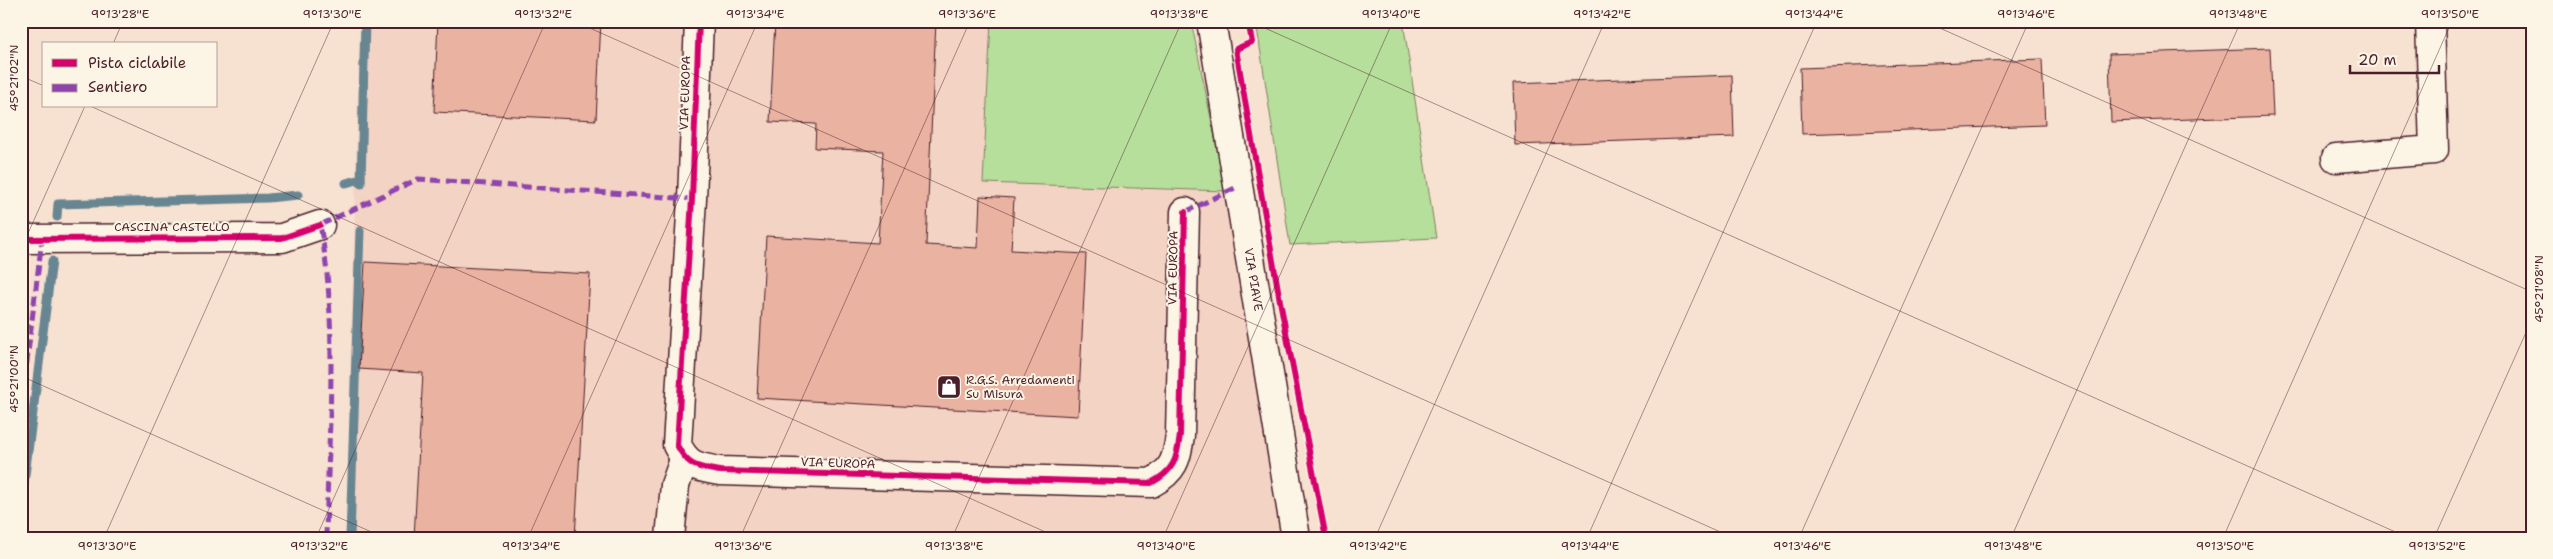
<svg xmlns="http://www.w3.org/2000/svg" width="2553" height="559" font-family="'Shantell Sans',sans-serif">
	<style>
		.built { fill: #f3d3c3 }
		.green { fill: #b6df9b; stroke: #807f63 }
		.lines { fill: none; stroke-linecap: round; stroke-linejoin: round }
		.stream { stroke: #678692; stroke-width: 9 }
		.building { fill: #eab2a1; stroke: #4a1f2b }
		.minor-casing { stroke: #4a1f2b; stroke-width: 31 }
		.minor { stroke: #fcf5e5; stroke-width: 28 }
		.quiet { stroke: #8e44ad; stroke-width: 5; stroke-dasharray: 10 5; stroke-linecap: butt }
		.cycleway-casing { stroke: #fcf5e5; stroke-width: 9 }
		.cycleway { stroke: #d6006c; stroke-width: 6 }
		.ticks { fill: none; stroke: #4a1f2b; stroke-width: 1; stroke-opacity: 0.45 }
		.labels { text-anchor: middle; stroke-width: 4; stroke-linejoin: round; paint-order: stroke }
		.street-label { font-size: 12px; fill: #4a1f2b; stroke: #fcf5e5 }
		.poi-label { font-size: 12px; fill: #4a1f2b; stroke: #fcf5e5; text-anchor: start }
		.neatline { fill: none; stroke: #4a1f2b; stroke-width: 2 }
		.ticks-label { font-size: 12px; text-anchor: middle; fill: #4a1f2b }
	</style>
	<rect width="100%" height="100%" fill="#f7e1d1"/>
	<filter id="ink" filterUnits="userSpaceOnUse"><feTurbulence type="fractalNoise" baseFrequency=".02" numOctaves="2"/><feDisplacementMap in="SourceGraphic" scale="10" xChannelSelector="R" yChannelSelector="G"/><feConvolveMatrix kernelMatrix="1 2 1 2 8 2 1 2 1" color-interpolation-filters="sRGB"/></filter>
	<g filter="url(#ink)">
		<!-- built -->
		<path class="built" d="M360 21H991L983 183 1226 191 1285 538H346Z"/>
		<!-- green -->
		<g class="green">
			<path d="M991 21H1191L1226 191 983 183Z"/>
			<path d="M1256 21H1403L1436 238 1290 245Z"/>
		</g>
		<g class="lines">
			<!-- stream -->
			<g class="stream">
				<path d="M346 183 361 179"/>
				<path d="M361 184 365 21"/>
				<path d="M57 217 58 204 268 198 298 195"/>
				<path d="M21 507 52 261"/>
				<path d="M350 538 360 231"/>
			</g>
		</g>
		<!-- building -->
		<g class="building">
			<path d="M438 21H601L596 120 434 112Z"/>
			<path d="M775 21H936L926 245 978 248 980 196 1014 198 1011 250 1086 254 1078 416 757 398 766 236 878 243 883 151 815 148 816 124 770 122Z"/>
			<path d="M2270 48 2273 116 2111 122 2109 54Z"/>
			<path d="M2042 59 2045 125 1802 134 1800 68Z"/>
			<path d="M1732 75 1734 137 1515 145 1513 83Z"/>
			<path d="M365 262 590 274 575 538H414L423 373 359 369Z"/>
		</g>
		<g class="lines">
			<defs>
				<g id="minor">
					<path d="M699 21 692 199 677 445C688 467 697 467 720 471L1151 483C1174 471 1177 459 1180 435L1185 212"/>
					<path id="s1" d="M1211 21 1296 538"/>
					<path d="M2336 158 2434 150 2430 21"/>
					<path d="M21 239 282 238 320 225"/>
					<path d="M670 538 675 485 684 460"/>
				</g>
			</defs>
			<!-- minor casing -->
			<use href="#minor" class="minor-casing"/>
			<!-- minor -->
			<use href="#minor" class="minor"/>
			<!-- quiet -->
			<g class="quiet">
				<path d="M1185 212 1237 187"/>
				<path d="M21 409 42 239"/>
				<path d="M326 538C328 435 339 325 320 225L418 179 692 199"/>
			</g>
			<defs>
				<g id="cycleway">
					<path d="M699 21 692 199 677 445C688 467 697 467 720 471L1151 483C1174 471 1177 459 1180 435L1185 212"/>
					<path d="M1248 21 1252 42 1236 49 1280 301 1326 538"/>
					<path d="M21 239 282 238 320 225"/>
				</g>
			</defs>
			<!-- cycleway casing -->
			<use href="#cycleway" class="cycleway-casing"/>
			<!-- cycleway -->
			<use href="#cycleway" class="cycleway"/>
		</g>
	</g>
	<!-- ticks -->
	<path class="ticks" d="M574 21 1734 538M1249 21 2409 538M1924 21 2532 292M113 44 123 21M21 76 44 86M90 106 1059 538M21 249 85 106M21 376 385 538M104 538 334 21M316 538 546 21M528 538 758 21M740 538 970 21M952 538 1182 21M1163 538 1393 21M1375 538 1605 21M1587 538 1817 21M1799 538 2029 21M2011 538 2241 21M2223 538 2452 21M2434 538 2532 319"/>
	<!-- icons -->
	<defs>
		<symbol id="shop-square" viewBox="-11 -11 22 22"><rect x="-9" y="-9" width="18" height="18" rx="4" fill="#4a1f2b" stroke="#fcf5e5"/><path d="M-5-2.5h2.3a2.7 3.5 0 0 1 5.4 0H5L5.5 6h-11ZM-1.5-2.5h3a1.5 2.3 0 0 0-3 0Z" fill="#fff"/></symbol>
	</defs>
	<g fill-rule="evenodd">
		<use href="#shop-square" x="935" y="373" width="28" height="28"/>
	</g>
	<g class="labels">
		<!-- street labels -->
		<g class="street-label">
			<text transform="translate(685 93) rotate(-88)" y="4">VIA EUROPA</text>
			<text x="172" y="231">CASCINA CASTELLO</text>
			<text transform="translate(1173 268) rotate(-89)" y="4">VIA EUROPA</text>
			<text dy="4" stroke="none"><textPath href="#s1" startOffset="262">VIA PIAVE</textPath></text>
			<text transform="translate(838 463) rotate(2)" y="4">VIA EUROPA</text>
		</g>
		<!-- poi labels -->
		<g class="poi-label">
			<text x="966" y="384">R.G.S. Arredamenti<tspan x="966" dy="14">Su Misura</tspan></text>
		</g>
	</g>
	<!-- margin -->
	<rect width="2553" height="559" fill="none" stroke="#fcf5e5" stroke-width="55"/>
	<!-- legend -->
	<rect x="42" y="42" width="175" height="65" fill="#fcf5e5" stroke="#b59f9b"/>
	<rect x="52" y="59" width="25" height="8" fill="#d6006c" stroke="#b59f9b"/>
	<text x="88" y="68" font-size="15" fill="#4a1f2b">Pista ciclabile</text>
	<rect x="52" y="84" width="25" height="8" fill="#8e44ad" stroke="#b59f9b"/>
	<text x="88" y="92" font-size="15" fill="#4a1f2b">Sentiero</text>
	<!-- scale -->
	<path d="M2350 65v8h89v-8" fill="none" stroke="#4a1f2b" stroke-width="2.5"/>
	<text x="2358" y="65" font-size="15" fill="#4a1f2b" stroke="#fcf5e5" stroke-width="4" paint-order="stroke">20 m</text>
	<rect x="28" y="28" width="2498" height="504" class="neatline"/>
	<g class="ticks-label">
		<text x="120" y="18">9°13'28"E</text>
		<text x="332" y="18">9°13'30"E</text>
		<text x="543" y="18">9°13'32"E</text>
		<text x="755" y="18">9°13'34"E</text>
		<text x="967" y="18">9°13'36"E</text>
		<text x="1179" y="18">9°13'38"E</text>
		<text x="1391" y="18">9°13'40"E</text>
		<text x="1602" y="18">9°13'42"E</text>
		<text x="1814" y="18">9°13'44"E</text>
		<text x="2026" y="18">9°13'46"E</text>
		<text x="2238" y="18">9°13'48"E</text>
		<text x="2450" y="18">9°13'50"E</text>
		<text transform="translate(14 78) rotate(-90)" y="4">45°21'02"N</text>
		<text transform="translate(2539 289) rotate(-90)" y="4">45°21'08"N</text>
		<text transform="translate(14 379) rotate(-90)" y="4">45°21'00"N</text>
		<text x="107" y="550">9°13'30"E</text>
		<text x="319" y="550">9°13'32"E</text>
		<text x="531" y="550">9°13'34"E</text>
		<text x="743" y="550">9°13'36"E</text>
		<text x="954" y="550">9°13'38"E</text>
		<text x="1166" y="550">9°13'40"E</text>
		<text x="1378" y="550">9°13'42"E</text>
		<text x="1590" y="550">9°13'44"E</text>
		<text x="1802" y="550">9°13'46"E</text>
		<text x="2013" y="550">9°13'48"E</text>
		<text x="2225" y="550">9°13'50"E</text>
		<text x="2437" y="550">9°13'52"E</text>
	</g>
</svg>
